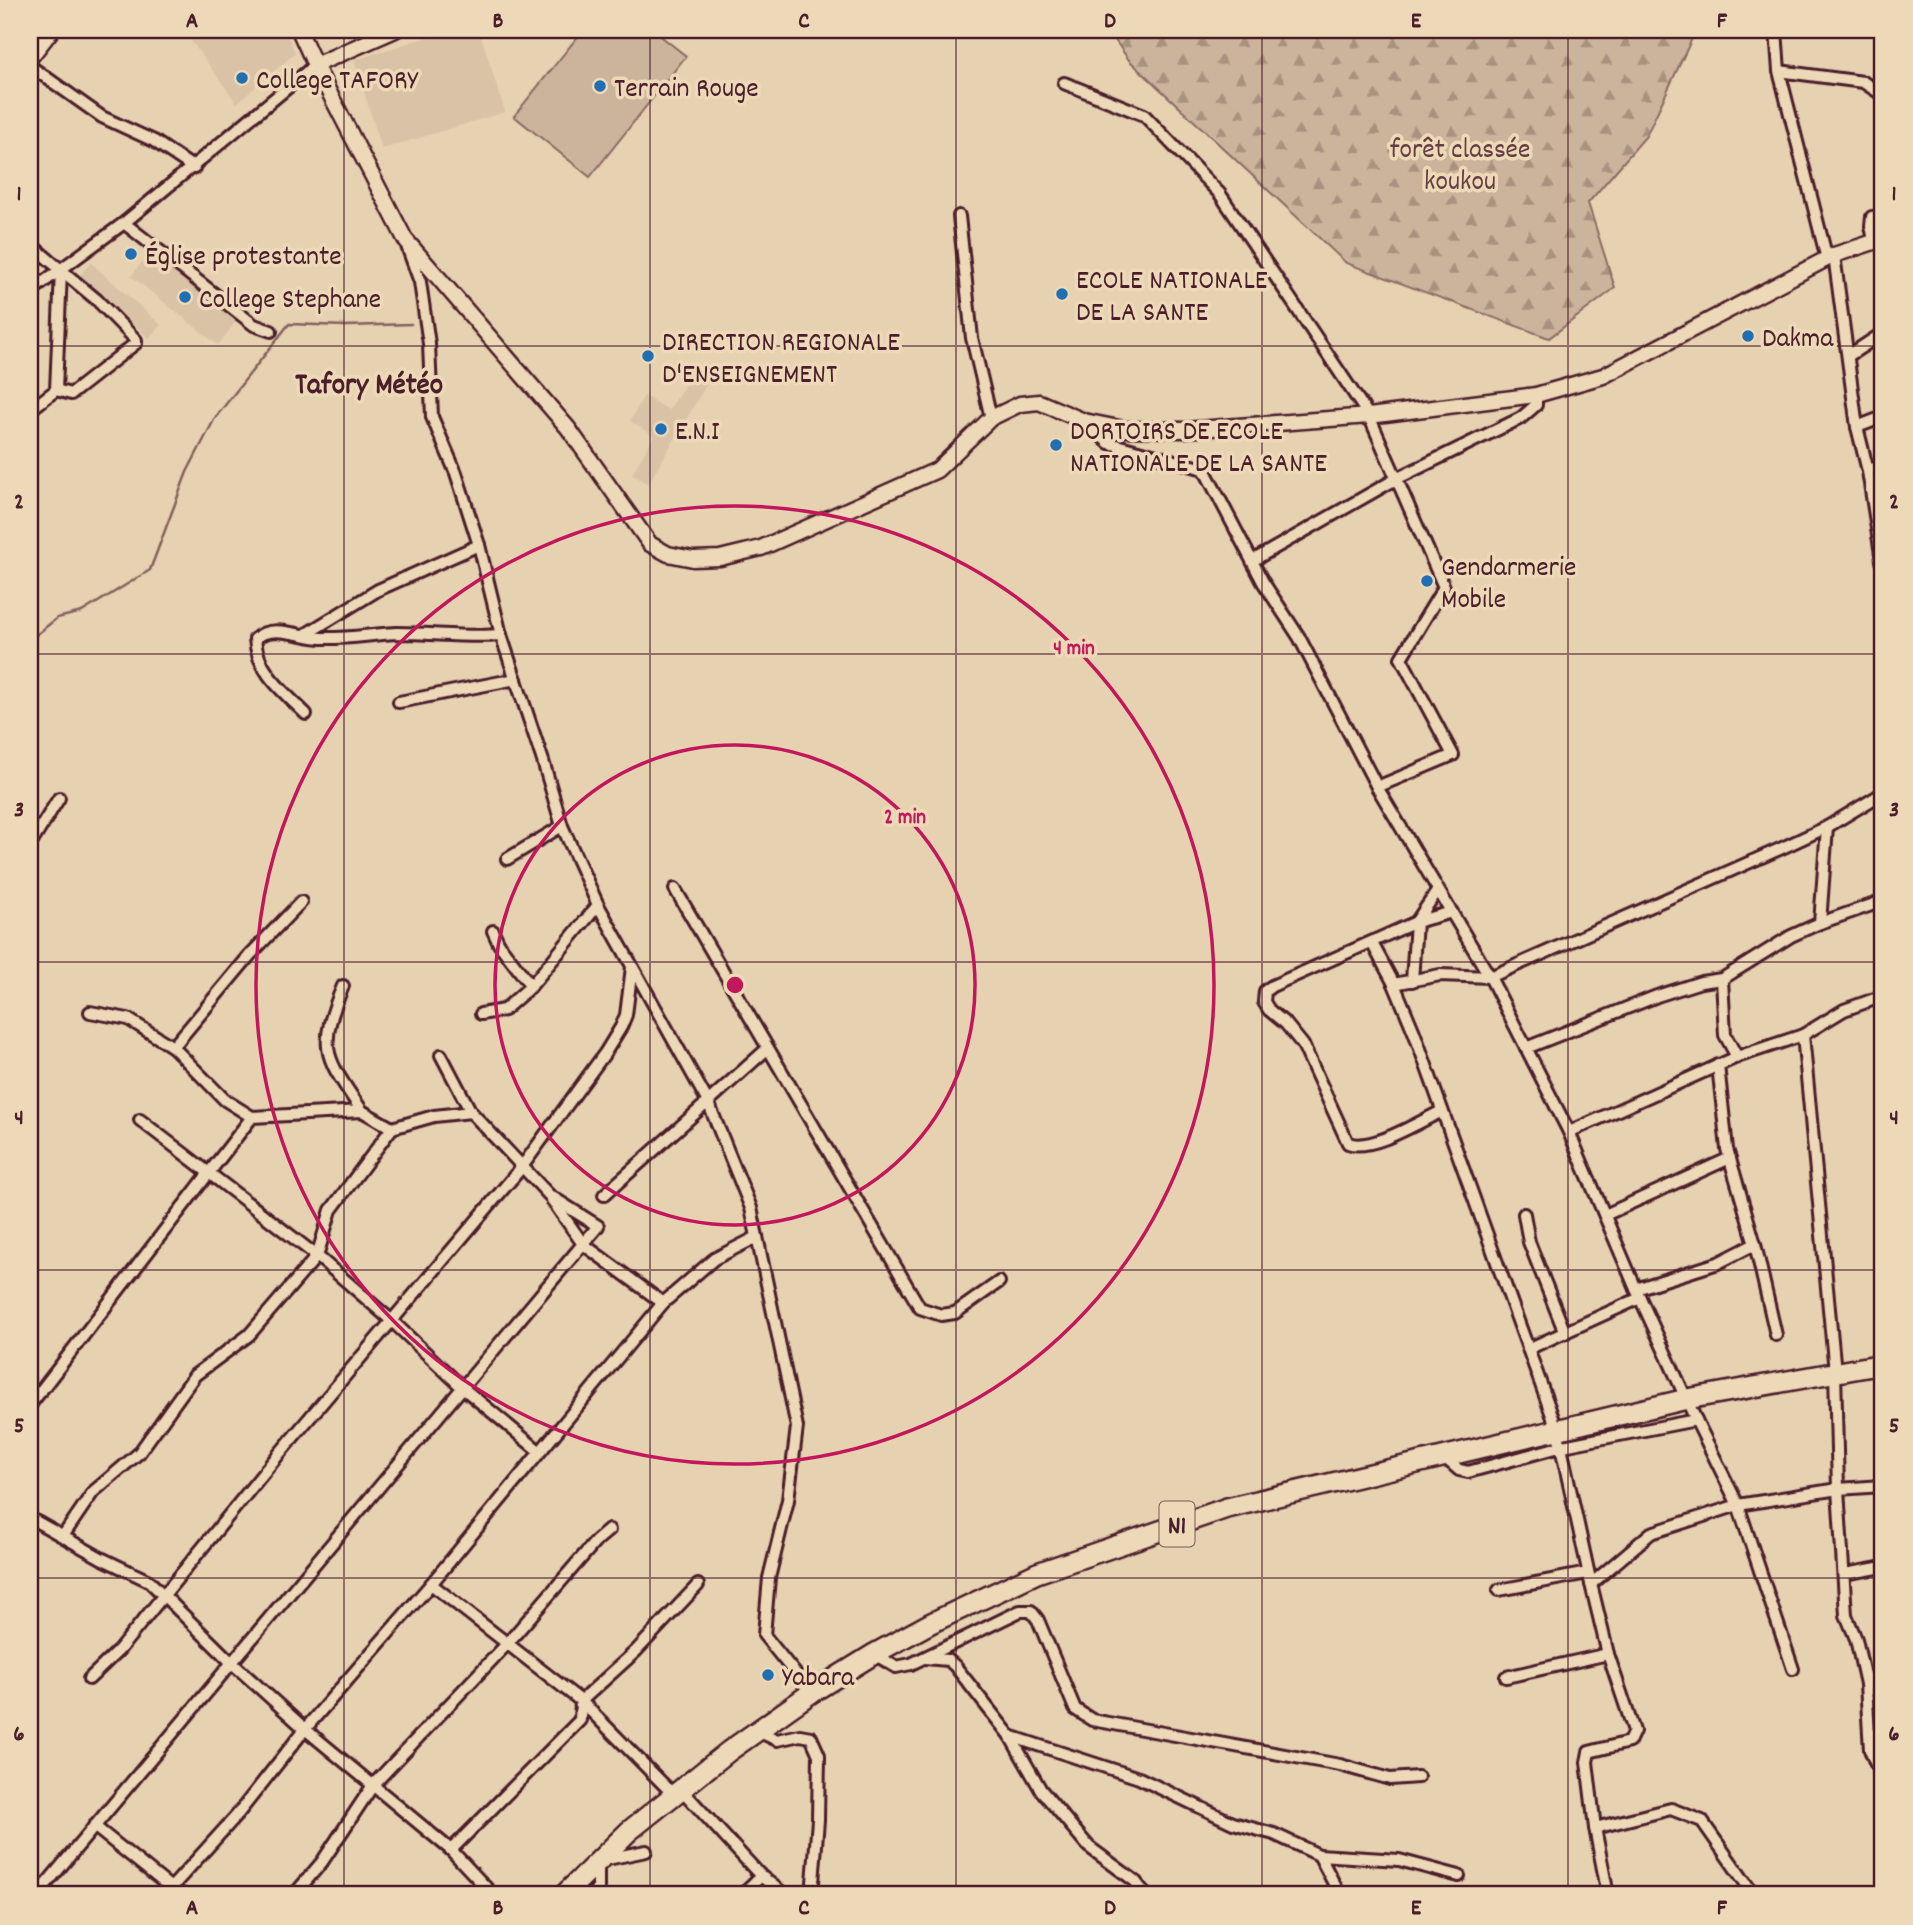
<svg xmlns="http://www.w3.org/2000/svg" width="1913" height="1925" font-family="Dekko,sans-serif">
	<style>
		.built { fill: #d9c2a6 }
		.forest { fill: url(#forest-firs); stroke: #8b6a64; stroke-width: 2 }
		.garden { fill: #ccb49c; stroke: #8b6a64; stroke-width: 2 }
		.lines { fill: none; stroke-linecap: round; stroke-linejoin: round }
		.stream { stroke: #84605d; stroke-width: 2.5 }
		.street-casing { stroke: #4a1f2b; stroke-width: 16 }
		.secondary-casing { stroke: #4a1f2b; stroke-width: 19 }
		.highway-casing { stroke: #4a1f2b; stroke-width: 24 }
		.street { stroke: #edd8b7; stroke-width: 10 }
		.secondary { stroke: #edd8b7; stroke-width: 14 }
		.highway { stroke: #edd8b7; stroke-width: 19 }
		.grid { fill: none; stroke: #4a1f2b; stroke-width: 2; stroke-opacity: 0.55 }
		.ring { fill: none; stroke: #c2185b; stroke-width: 3.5 }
		.poi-dot { fill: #1f6fb2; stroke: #edd8b7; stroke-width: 2.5 }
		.labels { text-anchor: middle; stroke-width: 7; stroke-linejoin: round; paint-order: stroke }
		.shield { fill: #edd8b7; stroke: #7b5655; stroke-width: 2 }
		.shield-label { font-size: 26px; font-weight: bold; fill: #4a1f2b }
		.poi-label { font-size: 28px; fill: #4a1f2b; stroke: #edd8b7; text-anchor: start }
		.park-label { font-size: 28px; fill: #643d42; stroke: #edd8b7 }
		.neighbourhood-label { font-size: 30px; font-weight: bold; fill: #4a1f2b; stroke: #edd8b7 }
		.centre { fill: #c2185b; stroke: #edd8b7; stroke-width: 3.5 }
		.ring-label { font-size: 21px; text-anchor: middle; font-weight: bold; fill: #c2185b; stroke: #edd8b7; stroke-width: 7; stroke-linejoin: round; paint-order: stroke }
		.neatline { fill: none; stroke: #4a1f2b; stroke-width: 2.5 }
		.grid-label { font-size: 23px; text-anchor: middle; font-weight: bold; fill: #4a1f2b }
	</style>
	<defs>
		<pattern id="forest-firs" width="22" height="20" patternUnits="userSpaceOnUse" patternTransform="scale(1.75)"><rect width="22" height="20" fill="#ccb49c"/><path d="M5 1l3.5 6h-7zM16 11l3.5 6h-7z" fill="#a8927f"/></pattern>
	</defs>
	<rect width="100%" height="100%" fill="#e6d1b1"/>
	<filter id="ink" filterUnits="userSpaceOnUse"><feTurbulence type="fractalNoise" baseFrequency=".0143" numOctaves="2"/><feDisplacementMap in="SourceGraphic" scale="14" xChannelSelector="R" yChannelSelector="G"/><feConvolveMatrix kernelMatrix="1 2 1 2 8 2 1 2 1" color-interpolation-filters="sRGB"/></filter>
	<g filter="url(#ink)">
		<!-- built -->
		<g class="built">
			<path d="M183 30H285L295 53 237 103Z"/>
			<path d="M450 30H479L505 112 382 149 354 60Z"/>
			<path d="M152 250 238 319 218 345 131 276Z"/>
			<path d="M91 263 161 325 149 338 79 276Z"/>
			<path d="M696 367 711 377 648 484 632 474 654 436 630 421 644 396 669 410Z"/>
		</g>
		<!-- forest -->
		<path class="forest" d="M1108 30H1696L1646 136 1588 203 1615 288 1549 338 1346 263 1129 60Z"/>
		<!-- garden -->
		<path class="garden" d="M583 30H653L686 56 590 177 514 116Z"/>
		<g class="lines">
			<!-- stream -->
			<path class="stream" d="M30 640 57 618 82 612 150 570 187 472 215 418 289 324 346 326 411 324"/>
			<defs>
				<g id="street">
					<path d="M1776 30 1779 71 1827 259"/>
					<path d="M30 66 102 117 154 141 194 168"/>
					<path d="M1779 71 1863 82 1883 95"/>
					<path d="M1064 83 1144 115 1220 194 1369 416 1444 587 1401 658 1453 755 1377 787"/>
					<path d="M959 216 972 338 991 418"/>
					<path d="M124 223 254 325 271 331"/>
					<path d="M1874 240 1871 226 1872 217 1883 215"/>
					<path d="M30 244 97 300 136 340V343L71 394 56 390"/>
					<path d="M407 246 420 282 429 344 432 417 456 473 479 545 501 635 543 761 562 826 598 905 708 1102 751 1208 797 1427 788 1500 769 1578 764 1635 811 1693"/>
					<path d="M1834 255 1857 427 1868 471 1883 567"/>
					<path d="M30 292 124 223 315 65"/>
					<path d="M1848 356 1883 333"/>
					<path d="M30 410 56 390 61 271"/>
					<path d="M1085 422 1109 443 1204 469 1263 582 1299 637 1377 787 1490 977 1569 1132 1636 1289 1696 1420 1738 1505 1793 1669"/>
					<path d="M1857 427 1883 417"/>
					<path d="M1868 471 1883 464"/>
					<path d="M1252 561 1396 479 1521 418 1536 405V395"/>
					<path d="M306 634 378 590 479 545"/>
					<path d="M399 702 516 679"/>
					<path d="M306 714C284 692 257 672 255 639 272 622 303 638 322 638 348 639 373 634 398 633 433 633 467 638 501 635"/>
					<path d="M1827 827 1820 923 1883 901"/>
					<path d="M30 845 59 798"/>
					<path d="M507 859 562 826"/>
					<path d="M675 889 920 1308 941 1315 955 1313 999 1282"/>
					<path d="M1438 890 1416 922 1272 986 1265 991 1264 1002 1269 1010 1286 1024 1303 1045 1348 1143C1371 1152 1419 1122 1442 1111"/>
					<path d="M493 931 499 944 531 986"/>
					<path d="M1372 943 1394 984 1414 1032 1557 1429 1591 1584 1608 1654 1634 1731 1629 1742 1589 1752 1587 1762 1595 1828 1608 1895"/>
					<path d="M1722 979 1725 1035 1737 1057"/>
					<path d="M1412 981 1416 922 1452 912"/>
					<path d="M1394 984 1440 975 1490 977 1782 848 1827 827 1883 793"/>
					<path d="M343 986C316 1051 326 1057 362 1111"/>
					<path d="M90 1012 128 1019 173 1047 225 1100 252 1117"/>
					<path d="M481 1014 504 1010 531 986 598 905"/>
					<path d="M1803 1035 1835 1372 1838 1489 1846 1615 1856 1639 1866 1684"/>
					<path d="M173 1047 250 955 301 902"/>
					<path d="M1526 1048 1657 996 1701 982 1722 979 1791 936 1820 923"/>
					<path d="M441 1055 471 1112"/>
					<path d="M140 1120 317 1256 392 1321 463 1388 539 1451"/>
					<path d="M1569 1132 1737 1057 1803 1035 1844 1010 1883 996"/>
					<path d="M604 1195 767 1049"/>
					<path d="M552 1200 583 1244 663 1303"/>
					<path d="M1524 1214 1529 1242 1565 1333"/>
					<path d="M1605 1215 1730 1158"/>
					<path d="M1755 1244 1776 1335"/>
					<path d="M1636 1289 1718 1263 1755 1244 1727 1149 1718 1065"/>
					<path d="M1528 1349 1640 1298"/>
					<path d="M30 1405 252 1117 362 1111 392 1128 434 1116 471 1112 549 1195 598 1226 37 1895"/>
					<path d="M1443 1456 1459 1470 1468 1472 1563 1446 1696 1420"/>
					<path d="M30 1518 101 1558 149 1581 231 1662 305 1729 451 1850 493 1895"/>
					<path d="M63 1536 93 1492 139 1453 195 1375 249 1335 317 1256 331 1210 392 1128"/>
					<path d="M1845 1574 1883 1567"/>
					<path d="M431 1584 581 1701 580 1720 451 1850"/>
					<path d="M1591 1584 1651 1533 1738 1505 1838 1489 1883 1486"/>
					<path d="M1499 1590 1588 1573"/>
					<path d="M874 1654 896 1667 911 1664 1020 1611H1031L1038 1620 1075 1709 1092 1720 1340 1765 1390 1779 1418 1777"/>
					<path d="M925 1658 948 1660 955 1666 1010 1736 1041 1790 1089 1847 1135 1881 1146 1895"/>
					<path d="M1883 1666 1866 1684 1870 1750 1883 1781"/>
					<path d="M1506 1677 1608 1654"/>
					<path d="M89 1679 119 1650 279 1454 521 1168 605 1053 621 1027 626 1015 632 967"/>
					<path d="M758 1731 777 1740 800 1735 811 1737 819 1755 818 1820 812 1895"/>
					<path d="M1010 1736 1139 1778 1233 1823 1274 1834 1319 1855 1399 1860 1459 1876"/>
					<path d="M681 1789 761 1876 785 1895"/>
					<path d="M674 1795 581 1701 636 1651 698 1585"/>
					<path d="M94 1826 171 1888 183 1895"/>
					<path d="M1595 1828 1671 1809 1702 1821 1754 1895"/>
					<path d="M1319 1855 1340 1895"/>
					<path d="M171 1888 237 1815 305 1729 431 1584 663 1303 714 1259 757 1237"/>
					<path d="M294 1895 322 1862 373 1785 506 1645 596 1541 609 1530"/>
					<path d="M591 1895 598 1888V1861L646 1851"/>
					<path d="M741 1895 761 1876"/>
				</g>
				<g id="secondary">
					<path d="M299 30 315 65 405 239 568 428 650 544 668 554 693 559 720 558 761 548 937 470 991 418 1020 404 1039 402 1084 421 1124 429 1185 430 1369 416 1536 395 1603 376 1834 255 1883 239"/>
					<path d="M30 58 52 30"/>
					<path d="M315 65 395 30"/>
				</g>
				<path id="highway" d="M564 1895 629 1831 729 1751 811 1693 874 1654 931 1623 1037 1573 1227 1508 1687 1399 1883 1364"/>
			</defs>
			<!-- street casing -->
			<use href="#street" class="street-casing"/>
			<!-- secondary casing -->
			<use href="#secondary" class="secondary-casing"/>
			<!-- highway casing -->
			<use href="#highway" class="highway-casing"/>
			<!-- street -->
			<use href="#street" class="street"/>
			<!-- secondary -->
			<use href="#secondary" class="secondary"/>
			<!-- highway -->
			<use href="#highway" class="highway"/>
		</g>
	</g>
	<!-- grid -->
	<path class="grid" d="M344 30V1895M650 30V1895M956 30V1895M1262 30V1895M1568 30V1895M30 346H1883M30 654H1883M30 962H1883M30 1270H1883M30 1578H1883"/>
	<!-- distance rings -->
	<g class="ring">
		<circle cx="735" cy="985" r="240"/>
		<circle cx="735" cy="985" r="479"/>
	</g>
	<!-- markers -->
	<g class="poi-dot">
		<circle cx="242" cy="78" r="7"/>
		<circle cx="600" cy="86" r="7"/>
		<circle cx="131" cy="254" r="7"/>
		<circle cx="1062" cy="294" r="7"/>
		<circle cx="185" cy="297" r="7"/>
		<circle cx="1748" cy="336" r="7"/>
		<circle cx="648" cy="356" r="7"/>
		<circle cx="661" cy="429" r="7"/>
		<circle cx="1056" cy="445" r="7"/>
		<circle cx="1427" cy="581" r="7"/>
		<circle cx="768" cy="1675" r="7"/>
	</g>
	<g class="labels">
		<!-- shield labels -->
		<rect class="shield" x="1159.5" y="1501.5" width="35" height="45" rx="5"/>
		<g class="shield-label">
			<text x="1177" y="1533">N1</text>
		</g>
		<!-- poi labels -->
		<g class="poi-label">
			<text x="256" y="88">College TAFORY</text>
			<text x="614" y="96">Terrain Rouge</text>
			<text x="145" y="264">Église protestante</text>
			<text x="1076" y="288">ECOLE NATIONALE<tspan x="1076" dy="32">DE LA SANTE</tspan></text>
			<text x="199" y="307">College Stephane</text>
			<text x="1762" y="346">Dakma</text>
			<text x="662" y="350">DIRECTION REGIONALE<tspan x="662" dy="32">D'ENSEIGNEMENT</tspan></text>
			<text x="675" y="439">E.N.I</text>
			<text x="1070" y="439">DORTOIRS DE ECOLE<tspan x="1070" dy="32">NATIONALE DE LA SANTE</tspan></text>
			<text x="1441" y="575">Gendarmerie<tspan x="1441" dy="32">Mobile</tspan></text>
			<text x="782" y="1685">Yabara</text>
		</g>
		<!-- park labels -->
		<g class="park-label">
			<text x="1460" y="157">forêt classée<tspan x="1460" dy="32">koukou</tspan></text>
		</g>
		<!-- neighbourhood labels -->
		<g class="neighbourhood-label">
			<text x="369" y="393">Tafory Météo</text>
		</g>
	</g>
	<circle cx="735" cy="985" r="10" class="centre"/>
	<g class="ring-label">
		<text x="1074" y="654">4 min</text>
		<text x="905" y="823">2 min</text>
	</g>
	<!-- margin -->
	<rect width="1913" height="1925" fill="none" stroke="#edd8b7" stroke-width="77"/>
	<rect x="38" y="38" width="1836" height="1848" class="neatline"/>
	<g class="grid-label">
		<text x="192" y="27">A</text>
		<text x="498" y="27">B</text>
		<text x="804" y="27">C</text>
		<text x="1110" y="27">D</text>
		<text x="1416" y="27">E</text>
		<text x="1722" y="27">F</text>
		<text x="19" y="200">1</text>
		<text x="1894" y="200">1</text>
		<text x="19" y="508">2</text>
		<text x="1894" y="508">2</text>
		<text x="19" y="816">3</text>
		<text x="1894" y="816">3</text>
		<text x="19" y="1124">4</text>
		<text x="1894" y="1124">4</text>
		<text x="19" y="1432">5</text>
		<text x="1894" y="1432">5</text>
		<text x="19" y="1740">6</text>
		<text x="1894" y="1740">6</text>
		<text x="192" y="1914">A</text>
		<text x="498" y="1914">B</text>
		<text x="804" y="1914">C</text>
		<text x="1110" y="1914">D</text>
		<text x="1416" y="1914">E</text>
		<text x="1722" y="1914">F</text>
	</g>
</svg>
